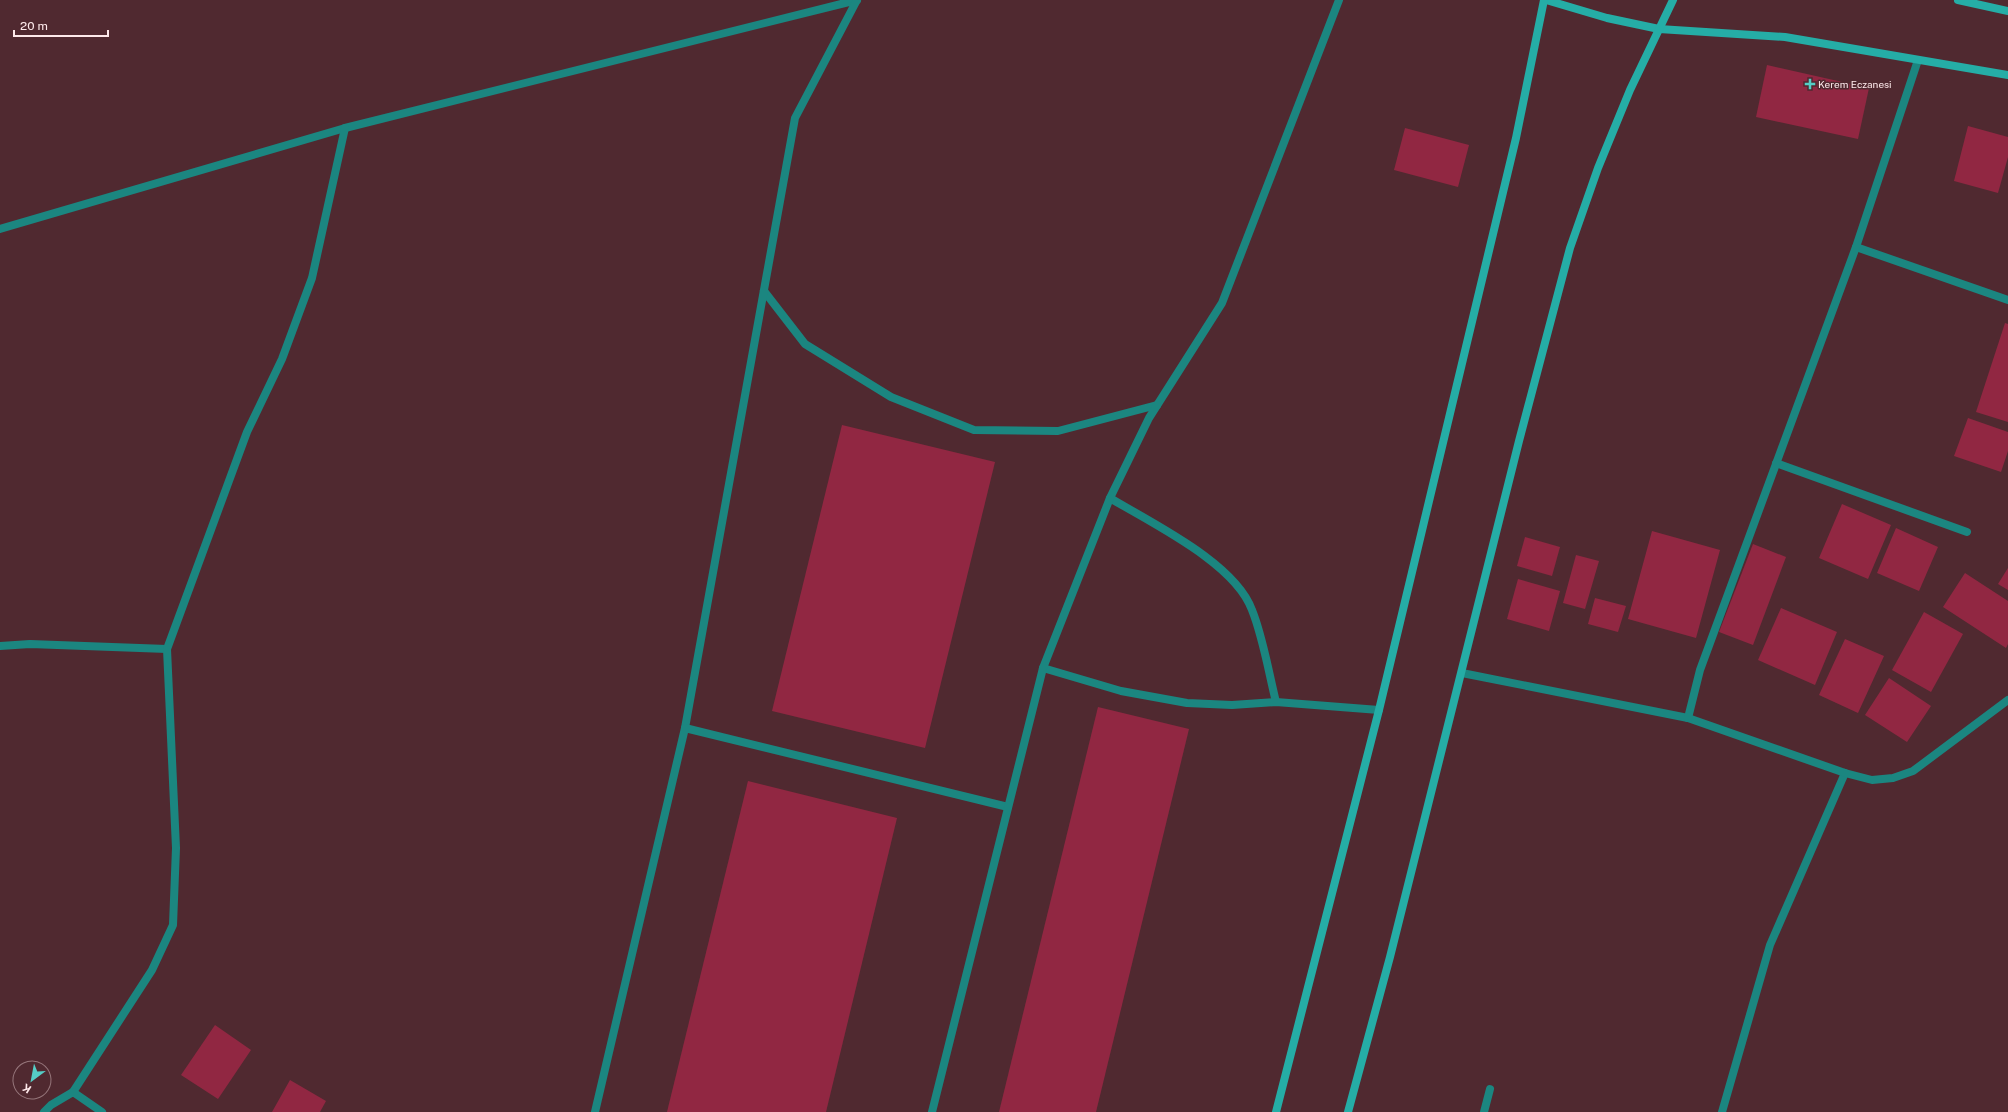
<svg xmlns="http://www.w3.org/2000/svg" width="2008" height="1112" font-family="'Public Sans',sans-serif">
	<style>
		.building { fill: #912742 }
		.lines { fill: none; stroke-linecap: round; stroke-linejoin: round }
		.lane { stroke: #1b8680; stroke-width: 8 }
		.street { stroke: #1b8680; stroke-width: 8 }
		.secondary { stroke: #25ada6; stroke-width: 8 }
		.poi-dot { fill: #55cdc6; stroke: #502930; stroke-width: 1.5 }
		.labels { text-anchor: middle; stroke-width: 3; stroke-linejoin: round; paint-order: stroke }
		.poi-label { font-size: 10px; fill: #fee9eb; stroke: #502930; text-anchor: start }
	</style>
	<rect width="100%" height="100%" fill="#502930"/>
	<!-- building -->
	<g class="building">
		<path d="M1767 65 1869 88 1858 139 1756 117Z"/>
		<path d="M1968 126 2008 137V157L1998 193 1954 181Z"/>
		<path d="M1405 128 1469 145 1458 187 1394 170Z"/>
		<path d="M2005 323 2008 324V422L1976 412Z"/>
		<path d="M1968 418 2008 432V451L2001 472 1954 456Z"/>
		<path d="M842 425 995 462 925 748 772 711Z"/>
		<path d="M1842 504 1891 525 1868 579 1819 558Z"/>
		<path d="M1896 528 1938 547 1919 591 1877 573Z"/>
		<path d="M1652 531 1720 550 1696 638 1628 619Z"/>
		<path d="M1525 537 1560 547 1552 576 1517 566Z"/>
		<path d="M1753 544 1786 557 1753 645 1719 632Z"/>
		<path d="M1576 555 1599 561 1585 609 1563 603Z"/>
		<path d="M2008 568V590L1998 584Z"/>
		<path d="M1965 573 2008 601V644L2006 648 1943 607Z"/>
		<path d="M1518 579 1560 591 1549 631 1507 619Z"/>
		<path d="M1595 598 1626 606 1618 632 1588 624Z"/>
		<path d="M1781 608 1837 632 1815 685 1758 660Z"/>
		<path d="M1924 612 1963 634 1931 692 1892 670Z"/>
		<path d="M1845 639 1884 656 1858 713 1819 695Z"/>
		<path d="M1889 678 1931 706 1907 742 1865 715Z"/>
		<path d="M1098 707 1189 729 1096 1112H999Z"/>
		<path d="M748 781 897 818 826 1112H667Z"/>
		<path d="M215 1025 251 1050 218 1099 181 1075Z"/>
		<path d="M290 1080 326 1101 320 1112H272Z"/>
	</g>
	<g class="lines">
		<!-- lane -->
		<g class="lane">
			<path d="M1110 498C1153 524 1235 563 1252 610 1263 637 1269 674 1276 702"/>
			<path d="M1043 668 1121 691 1187 703 1232 705 1276 702 1379 710"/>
			<path d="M1484 1112 1490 1089"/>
			<path d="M1722 1112 1770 945 1845 773"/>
		</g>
		<!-- street -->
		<g class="street">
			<path d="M0 229 345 128 857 0"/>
			<path d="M1856 247 2008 300"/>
			<path d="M764 291 805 344 891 397 974 430 1058 431 1157 405"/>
			<path d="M1776 463 1967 532"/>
			<path d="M0 646 30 644 167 649"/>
			<path d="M1462 673 1688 718 1845 773 1872 780 1893 778 1913 771 2008 700"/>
			<path d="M1688 718 1700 670 1856 247 1918 60"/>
			<path d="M685 728 795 118 857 0"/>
			<path d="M73 1092 152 970 173 925 176 848 167 649 247 432 282 359 312 278 345 128"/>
			<path d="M44 1112 51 1105 73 1092 102 1112"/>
			<path d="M595 1112 685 728 1008 807"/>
			<path d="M932 1112 1043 668 1110 498 1149 418 1222 303 1339 0"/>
		</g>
		<!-- secondary -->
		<g class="secondary">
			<path d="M1546 0 1607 18 1659 29 1785 37 2008 75"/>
			<path d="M1958 0 2008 11"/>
			<path d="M1276 1112 1379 710 1516 138 1544 0"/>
			<path d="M1348 1112 1390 957 1519 441 1570 248 1598 168 1630 90 1673 0"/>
		</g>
	</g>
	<!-- markers -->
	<path class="poi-dot" d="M1808 78h4v4h4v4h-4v4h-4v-4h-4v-4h4z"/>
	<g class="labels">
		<!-- poi labels -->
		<g class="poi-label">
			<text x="1818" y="88">Kerem Eczanesi</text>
		</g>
	</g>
	<!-- north arrow -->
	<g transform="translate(32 1080) rotate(212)"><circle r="19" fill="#502930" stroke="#96767b"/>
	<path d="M0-3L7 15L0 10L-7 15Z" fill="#55cdc6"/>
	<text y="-6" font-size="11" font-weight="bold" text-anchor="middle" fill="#fee9eb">K</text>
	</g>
	<!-- scale -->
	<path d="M14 30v6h94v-6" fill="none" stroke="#fee9eb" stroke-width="2"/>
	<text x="20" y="30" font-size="12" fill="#fee9eb" stroke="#502930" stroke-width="3" paint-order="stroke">20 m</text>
</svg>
